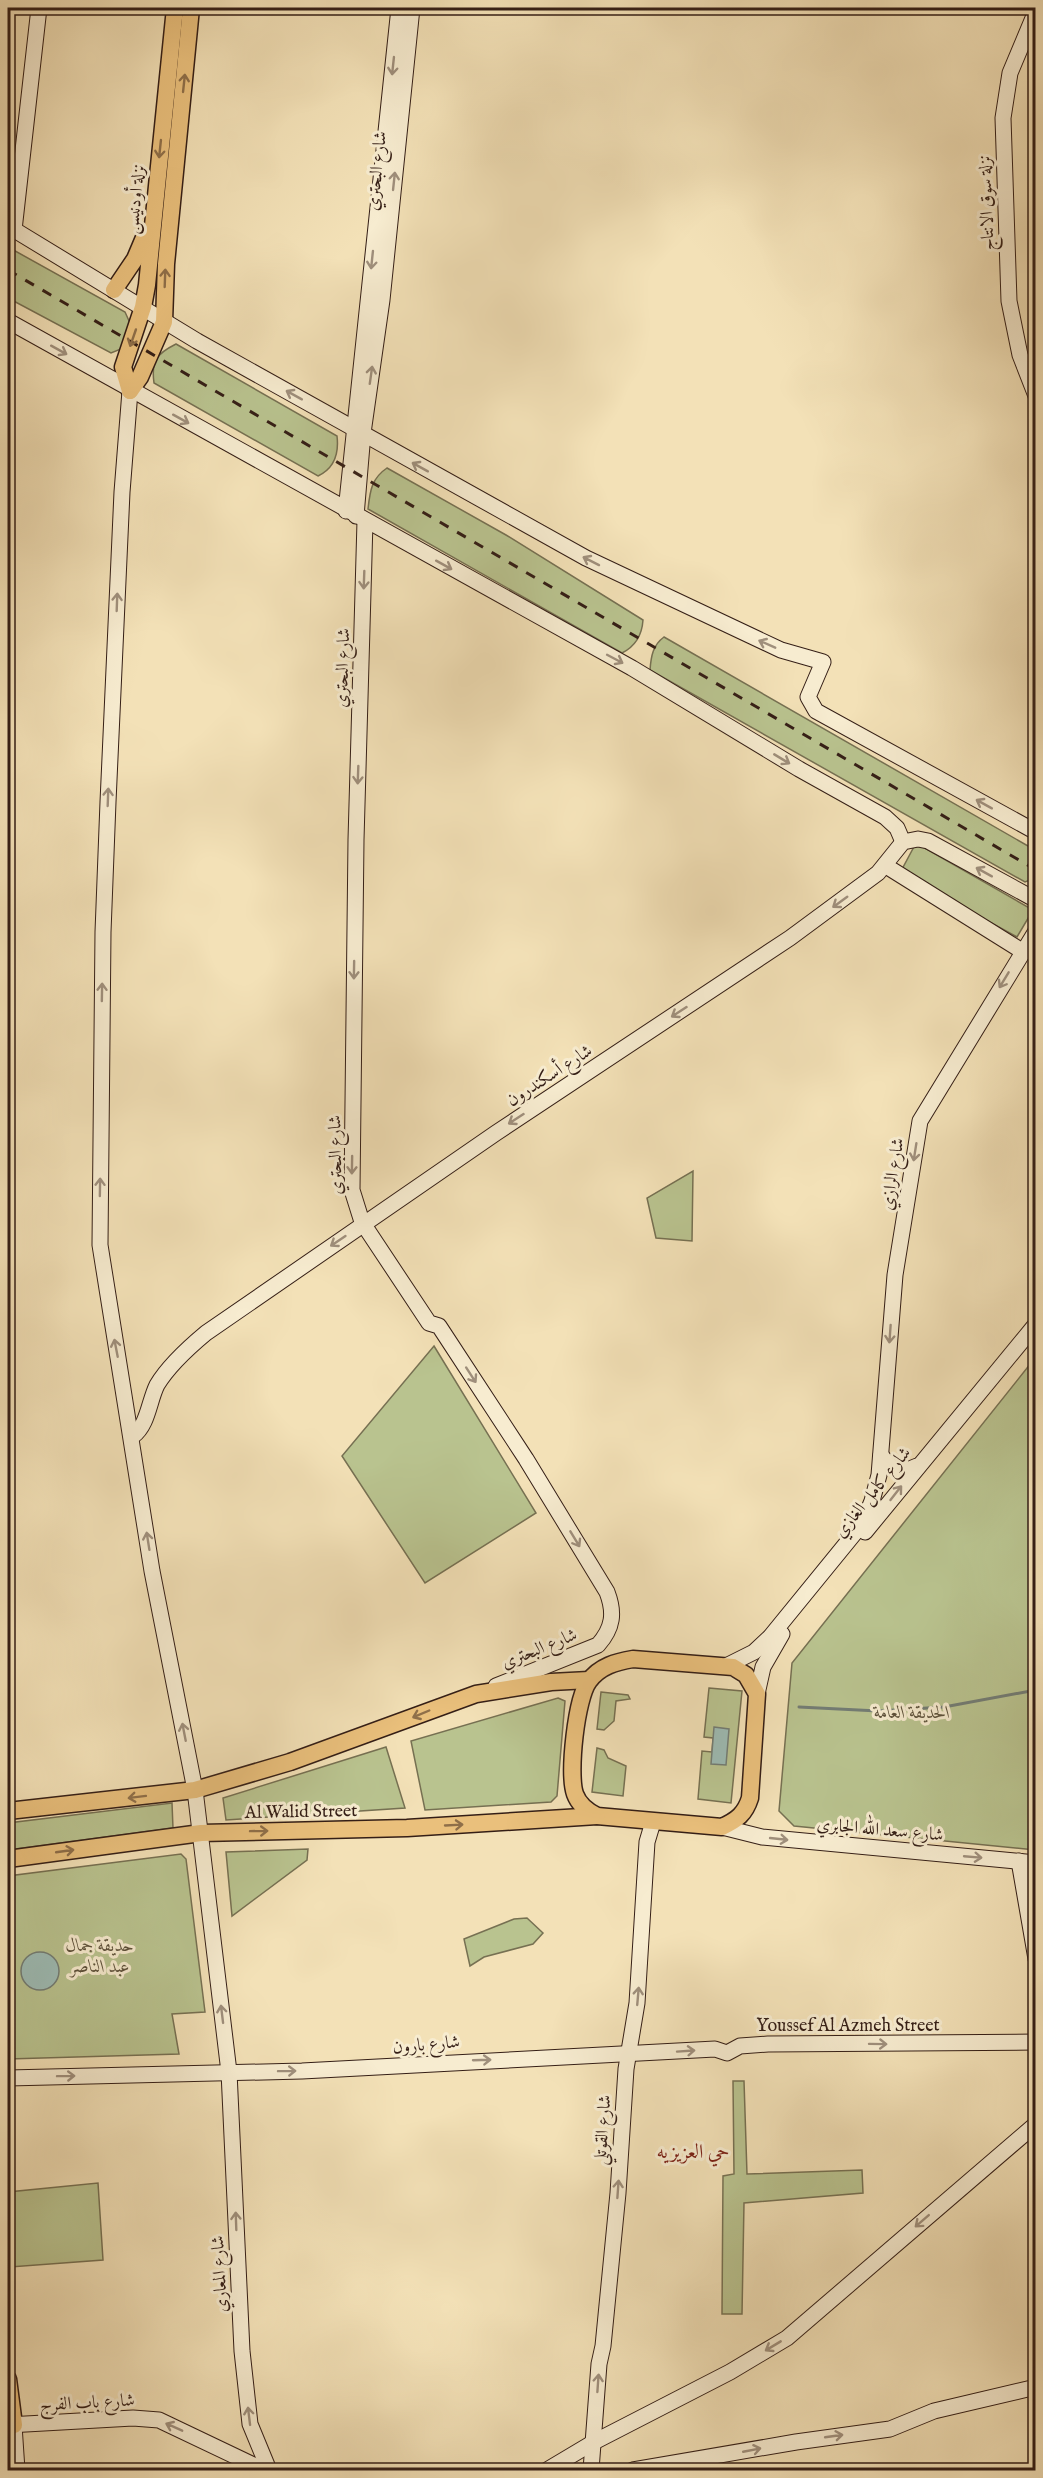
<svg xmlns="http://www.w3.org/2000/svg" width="1043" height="2478" font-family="'IM FELL English',Amiri,serif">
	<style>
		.green { fill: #b9c38f; stroke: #767052; stroke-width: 1.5 }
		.water { fill: #9dbcb5; stroke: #737d75; stroke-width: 1.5 }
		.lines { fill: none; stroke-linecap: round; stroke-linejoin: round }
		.stream { stroke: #737d75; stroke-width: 3 }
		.secondary-casing { stroke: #341e16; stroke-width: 17 }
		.primary-casing { stroke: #341e16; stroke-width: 19 }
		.secondary { stroke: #f7ecd0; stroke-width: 15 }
		.primary { stroke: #eac07c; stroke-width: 16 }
		.rail { stroke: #341e16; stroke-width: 3; stroke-dasharray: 10 10; stroke-linecap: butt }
		.oneway { stroke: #9f8f7c }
		.oneway2 { stroke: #8f6f49 }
		.labels { text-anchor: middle; stroke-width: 6; stroke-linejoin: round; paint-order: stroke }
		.street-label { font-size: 18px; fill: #341e16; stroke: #f7ecd0 }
		.park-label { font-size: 18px; font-style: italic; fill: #5c503a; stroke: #f7ecd0 }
		.neighbourhood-label { font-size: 20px; fill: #7a1f14; stroke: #f7ecd0 }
	</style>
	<rect width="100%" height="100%" fill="#f3e1b7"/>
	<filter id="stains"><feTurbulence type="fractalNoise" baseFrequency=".00333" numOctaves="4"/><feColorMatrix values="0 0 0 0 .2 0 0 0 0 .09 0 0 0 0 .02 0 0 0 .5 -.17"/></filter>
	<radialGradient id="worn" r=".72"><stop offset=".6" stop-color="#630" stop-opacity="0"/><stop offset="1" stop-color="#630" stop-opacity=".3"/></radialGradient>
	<!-- green -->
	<g class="green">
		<path d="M8 247 125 312 130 323 121 349 111 353 8 298Z"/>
		<path d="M176 344 337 436C339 453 335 468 318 476L154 383C151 361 156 354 176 344Z"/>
		<path d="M387 468 506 535 643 620C642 635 636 646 622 653L368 509C370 490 372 478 387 468Z"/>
		<path d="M664 637 1035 850V878L1025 882 650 670C651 656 653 645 664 637Z"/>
		<path d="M916 843 1033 910 1017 937 900 873Z"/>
		<path d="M693 1171 692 1241 656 1238 647 1198Z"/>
		<path d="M434 1346 536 1513 425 1583 342 1456Z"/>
		<path d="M1035 1358V1850L794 1826 779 1811 792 1663Z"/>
		<path d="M709 1688 742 1691 731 1803 698 1799 702 1751 712 1752 713 1738 704 1737Z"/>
		<path d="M601 1692 628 1695 630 1699 616 1701 614 1721 604 1730 597 1729Z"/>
		<path d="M558 1698 565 1701 557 1796 551 1802 425 1810 411 1741Z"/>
		<path d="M386 1747 405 1808 226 1820 223 1798Z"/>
		<path d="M597 1748 604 1750 608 1758 626 1766 623 1796 592 1792Z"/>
		<path d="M172 1803 173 1828 8 1850V1823Z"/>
		<path d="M308 1849 307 1860 232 1916 226 1852Z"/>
		<path d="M181 1854 186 1859 205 2012 172 2014 179 2054 8 2059V1876Z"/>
		<path d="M527 1918 543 1933 533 1944 484 1957 470 1966 464 1939 514 1919Z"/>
		<path d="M733 2081H744L747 2174 862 2170 863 2193 744 2203 742 2314H722L723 2176 734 2174Z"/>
		<path d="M98 2183 103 2260 10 2267 8 2192Z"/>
	</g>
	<!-- water -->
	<g class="water">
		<path d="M714 1727 729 1729 726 1765 711 1764Z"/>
		<circle cx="40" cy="1971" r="19"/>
	</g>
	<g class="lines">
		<!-- stream -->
		<path class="stream" d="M799 1707 878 1711 944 1707 1036 1690"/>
		<defs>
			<g id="secondary">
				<path d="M1036 11 1010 73 1003 118 1009 301 1020 355 1036 396"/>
				<path d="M8 226 197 341 586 558 781 650 823 662 808 697 816 711 1036 832"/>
				<path d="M14 230 39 8"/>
				<path d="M8 321 632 668 799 769 885 817 897 828 903 842"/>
				<path d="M130 391 122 492 108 802 103 932 100 1245 152 1571 195 1790 229 2072 242 2351 250 2424 269 2470"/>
				<path d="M346 511 399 8"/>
				<path d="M356 516 363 433 382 300 412 8"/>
				<path d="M365 521 356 840 352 1190 362 1222 429 1323 439 1326 526 1459 607 1592C615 1613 613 1628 598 1645L496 1686"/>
				<path d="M886 866 1022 951"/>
				<path d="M133 1436C148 1425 149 1401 157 1385 169 1365 188 1348 206 1333L496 1133 790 938 878 873 903 842 918 839 928 841 1036 900"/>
				<path d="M881 1455 888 1464 900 1473 917 1466"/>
				<path d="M865 1532 1036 1324"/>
				<path d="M726 1666 754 1652 770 1637 863 1523 872 1501 879 1475 895 1275 920 1121 1036 931"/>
				<path d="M757 1694 763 1667 782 1634"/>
				<path d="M722 1827 762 1837 1036 1863"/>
				<path d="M1019 1861 1036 1959"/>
				<path d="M8 2078 302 2071 715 2049 727 2053 740 2046 768 2044 1036 2042"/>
				<path d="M8 2425 133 2418 159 2420 264 2470"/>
				<path d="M14 2425 17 2470"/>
				<path d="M547 2470 594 2442 730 2372 787 2338 1036 2124"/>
				<path d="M591 2470 599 2364 603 2346 618 2193 626 2069 637 2003 647 1842 653 1822"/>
				<path d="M633 2470 796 2442 890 2429 934 2411 1036 2387"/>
			</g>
			<g id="primary">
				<path d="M114 290 135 259 146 233"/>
				<path d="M130 391 140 377 164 322 166 264 191 8"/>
				<path d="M130 391 123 367 143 307 147 285 175 8"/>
				<path d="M633 1659 733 1667 746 1675 757 1694 750 1798C745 1814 737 1820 722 1827L597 1816C587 1811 579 1805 575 1794 568 1774 576 1698 589 1681 600 1666 616 1662 633 1659Z"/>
				<path d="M8 1811 195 1790 290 1762 476 1694 551 1682 589 1680"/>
				<path d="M8 1859 201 1833 407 1828 597 1816"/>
				<path d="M8 2379 14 2425"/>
			</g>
		</defs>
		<!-- secondary casing -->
		<use href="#secondary" class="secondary-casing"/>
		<!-- primary casing -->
		<use href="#primary" class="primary-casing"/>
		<!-- secondary -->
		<use href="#secondary" class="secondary"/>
		<!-- primary -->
		<use href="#primary" class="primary"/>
		<!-- rail -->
		<path class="rail" d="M8 270 1036 870"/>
	</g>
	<!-- one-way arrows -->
	<defs><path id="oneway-shaft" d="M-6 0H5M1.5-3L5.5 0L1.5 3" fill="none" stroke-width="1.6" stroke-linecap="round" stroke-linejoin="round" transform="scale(1.5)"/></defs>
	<g class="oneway">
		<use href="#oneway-shaft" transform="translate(393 66) rotate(96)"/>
		<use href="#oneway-shaft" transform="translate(394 181) rotate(-84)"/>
		<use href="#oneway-shaft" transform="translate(372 260) rotate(96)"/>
		<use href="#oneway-shaft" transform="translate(59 350) rotate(29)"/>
		<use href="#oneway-shaft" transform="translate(371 375) rotate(-82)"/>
		<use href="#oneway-shaft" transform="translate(294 395) rotate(-151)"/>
		<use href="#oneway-shaft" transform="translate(181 419) rotate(29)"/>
		<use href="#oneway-shaft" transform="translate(420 467) rotate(-151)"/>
		<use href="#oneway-shaft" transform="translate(591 561) rotate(-153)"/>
		<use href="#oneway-shaft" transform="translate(444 565) rotate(29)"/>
		<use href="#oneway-shaft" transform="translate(364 580) rotate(92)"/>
		<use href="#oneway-shaft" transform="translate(117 602) rotate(-88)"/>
		<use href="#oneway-shaft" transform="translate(767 644) rotate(-156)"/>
		<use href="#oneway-shaft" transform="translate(615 659) rotate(28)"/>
		<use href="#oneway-shaft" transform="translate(782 759) rotate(31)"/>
		<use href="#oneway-shaft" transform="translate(358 775) rotate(92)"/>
		<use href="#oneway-shaft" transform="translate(108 797) rotate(-88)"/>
		<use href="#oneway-shaft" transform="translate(984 804) rotate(-151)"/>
		<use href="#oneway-shaft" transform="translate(984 872) rotate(-151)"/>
		<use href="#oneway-shaft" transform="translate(840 902) rotate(144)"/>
		<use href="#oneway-shaft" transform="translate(354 970) rotate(91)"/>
		<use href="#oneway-shaft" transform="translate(1004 980) rotate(121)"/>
		<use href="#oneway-shaft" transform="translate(102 992) rotate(-89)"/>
		<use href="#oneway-shaft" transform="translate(679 1012) rotate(147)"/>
		<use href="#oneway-shaft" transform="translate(516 1119) rotate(147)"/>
		<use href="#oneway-shaft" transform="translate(915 1152) rotate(99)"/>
		<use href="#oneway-shaft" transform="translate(352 1165) rotate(91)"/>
		<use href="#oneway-shaft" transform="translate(100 1187) rotate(-89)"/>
		<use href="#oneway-shaft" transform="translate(338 1241) rotate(146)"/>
		<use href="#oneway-shaft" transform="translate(890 1334) rotate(94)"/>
		<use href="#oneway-shaft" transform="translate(116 1348) rotate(-101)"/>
		<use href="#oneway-shaft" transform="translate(471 1375) rotate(57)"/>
		<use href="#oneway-shaft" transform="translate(896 1493) rotate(-52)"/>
		<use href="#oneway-shaft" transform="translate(575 1539) rotate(59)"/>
		<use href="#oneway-shaft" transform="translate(148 1541) rotate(-99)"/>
		<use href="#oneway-shaft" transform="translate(184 1732) rotate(-101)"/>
		<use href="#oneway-shaft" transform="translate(779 1839) rotate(6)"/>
		<use href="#oneway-shaft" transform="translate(973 1857) rotate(5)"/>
		<use href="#oneway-shaft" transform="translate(638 1996) rotate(-85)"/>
		<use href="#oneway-shaft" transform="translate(222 2014) rotate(-97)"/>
		<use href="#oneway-shaft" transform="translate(878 2044) rotate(1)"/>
		<use href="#oneway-shaft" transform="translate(686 2051) rotate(-4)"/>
		<use href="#oneway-shaft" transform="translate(482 2060) rotate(-2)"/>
		<use href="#oneway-shaft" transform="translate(287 2071) rotate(-1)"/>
		<use href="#oneway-shaft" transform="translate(66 2076) rotate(-1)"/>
		<use href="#oneway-shaft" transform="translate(618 2189) rotate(-86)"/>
		<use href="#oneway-shaft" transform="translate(236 2221) rotate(-92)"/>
		<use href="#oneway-shaft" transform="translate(922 2221) rotate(139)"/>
		<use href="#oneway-shaft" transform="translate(773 2346) rotate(149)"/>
		<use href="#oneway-shaft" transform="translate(598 2383) rotate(-86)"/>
		<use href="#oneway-shaft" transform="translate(249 2416) rotate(-97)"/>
		<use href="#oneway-shaft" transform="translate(174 2427) rotate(-156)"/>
		<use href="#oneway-shaft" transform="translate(834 2436) rotate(-8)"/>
		<use href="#oneway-shaft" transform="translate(752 2450) rotate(-11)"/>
	</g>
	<g class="oneway2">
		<use href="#oneway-shaft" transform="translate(184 83) rotate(-84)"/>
		<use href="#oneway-shaft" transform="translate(160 149) rotate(96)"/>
		<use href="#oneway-shaft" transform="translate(165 278) rotate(-88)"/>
		<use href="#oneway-shaft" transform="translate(133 338) rotate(109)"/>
		<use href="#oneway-shaft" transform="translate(421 1714) rotate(157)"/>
		<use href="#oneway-shaft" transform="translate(137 1797) rotate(173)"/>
		<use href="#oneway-shaft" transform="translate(454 1825) rotate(-3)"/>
		<use href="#oneway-shaft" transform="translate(259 1831) rotate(-1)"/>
		<use href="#oneway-shaft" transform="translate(65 1851) rotate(-8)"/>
	</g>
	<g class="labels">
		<!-- street labels -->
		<g class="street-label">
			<text transform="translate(376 171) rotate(-84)" y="6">شارع البحتري</text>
			<text transform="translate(135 199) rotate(-84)" y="6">نزلة أودنيس</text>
			<text transform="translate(986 203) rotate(-92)" y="6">نزلة سوق الانتاج</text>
			<text transform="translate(342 668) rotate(-88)" y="6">شارع البحتري</text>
			<text transform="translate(549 1075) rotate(-33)" y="6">شارع أسكندرون</text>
			<text transform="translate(335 1155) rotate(-91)" y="6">شارع البحتري</text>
			<text transform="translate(892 1174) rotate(-81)" y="6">شارع الرازي</text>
			<text transform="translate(872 1492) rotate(-51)" y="6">شارع كامل الغازي</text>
			<text transform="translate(539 1648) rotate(-22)" y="6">شارع البحتري</text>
			<text transform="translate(301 1811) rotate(-1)" y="6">Al Walid Street</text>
			<text transform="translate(880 1829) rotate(5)" y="6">شارع سعد الله الجابري</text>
			<text x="848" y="2031">Youssef Al Azmeh Street</text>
			<text transform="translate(426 2044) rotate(-5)" y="6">شارع بارون</text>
			<text transform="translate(602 2130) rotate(-86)" y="6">شارع القوتلي</text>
			<text transform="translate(219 2274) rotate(-93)" y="6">شارع المعاري</text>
			<text transform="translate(87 2402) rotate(-3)" y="6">شارع باب الفرج</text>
		</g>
		<!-- park labels -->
		<g class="park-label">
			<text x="912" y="1718">الحديقة العامة</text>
			<text x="100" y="1951">حديقة جمال<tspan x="100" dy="21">عبد الناصر</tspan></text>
		</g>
		<!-- neighbourhood labels -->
		<g class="neighbourhood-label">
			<text x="693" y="2158">حي العزيزيه</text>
		</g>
	</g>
	<!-- margin -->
	<rect width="1043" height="2478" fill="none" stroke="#f3e1b7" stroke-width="30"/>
	<rect x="9" y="9" width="1025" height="2460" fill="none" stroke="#341e16" stroke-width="3"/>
	<rect x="15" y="15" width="1013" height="2448" fill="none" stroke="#341e16" stroke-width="1.5"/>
	<rect width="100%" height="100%" filter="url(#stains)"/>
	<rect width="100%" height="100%" fill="url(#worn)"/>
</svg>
